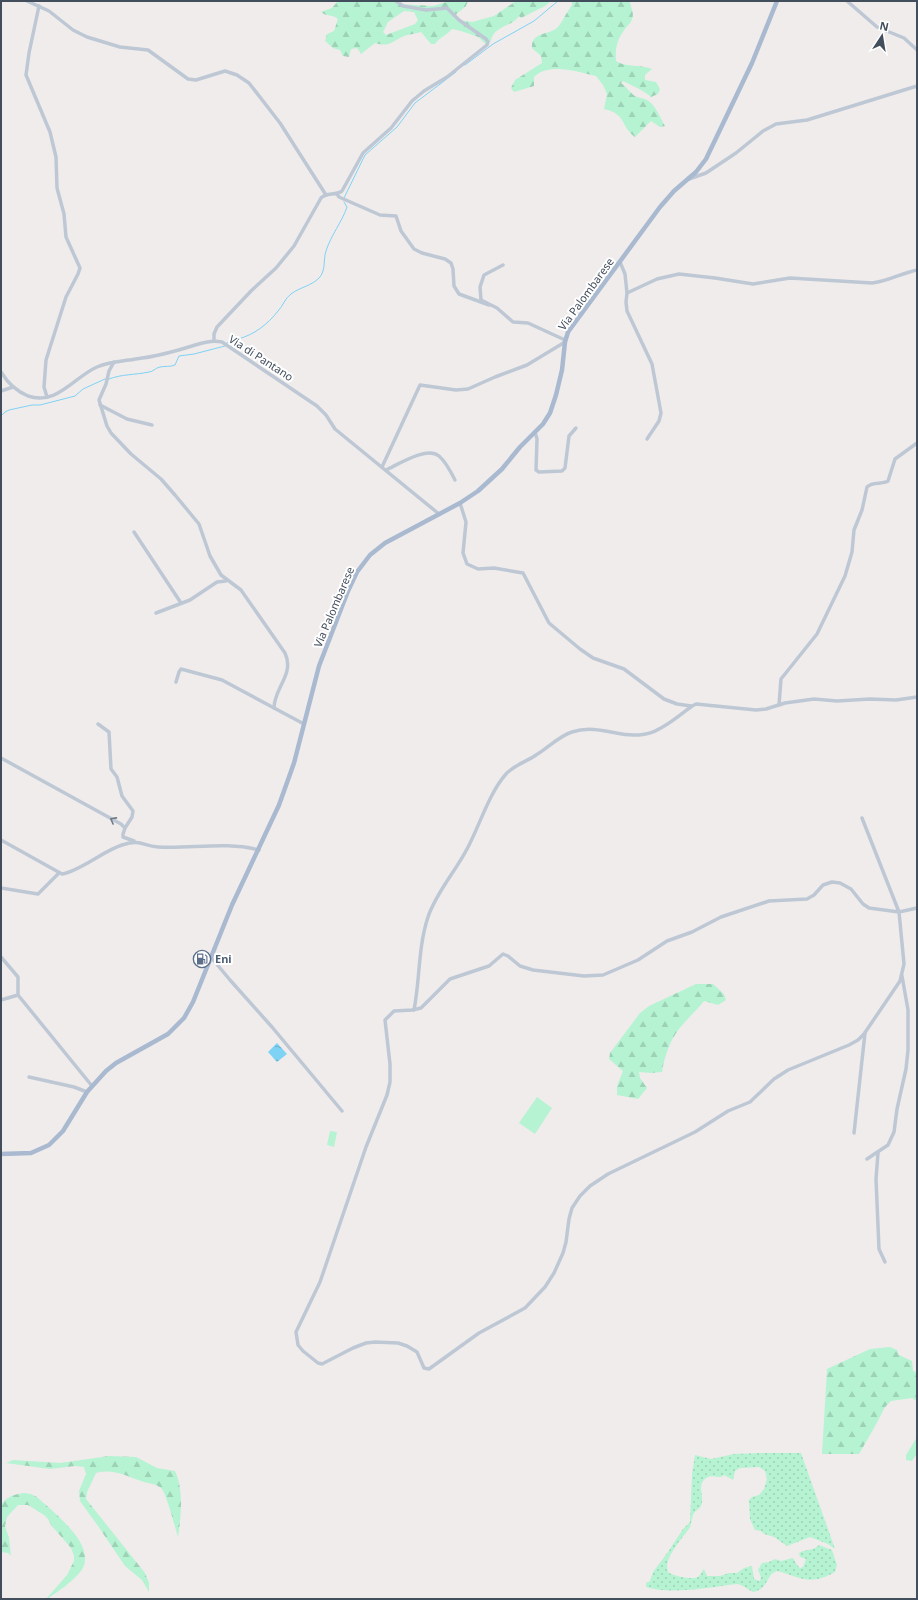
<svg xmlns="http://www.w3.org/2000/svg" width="918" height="1600" font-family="'Noto Sans',sans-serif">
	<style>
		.grass { fill: url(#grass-dots) }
		.forest { fill: url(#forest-firs); fill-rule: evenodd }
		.pitch { fill: #b5f3d2 }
		.water { fill: url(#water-ripples) }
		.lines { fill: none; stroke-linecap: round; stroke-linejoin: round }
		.stream { stroke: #7ed2f4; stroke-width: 1 }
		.minor { stroke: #bec8d4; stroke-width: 3.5 }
		.major { stroke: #a9b9cf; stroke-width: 4.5 }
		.oneway { stroke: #6e7986 }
		.labels { text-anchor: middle; stroke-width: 4; stroke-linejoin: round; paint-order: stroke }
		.street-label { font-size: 11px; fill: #434e5c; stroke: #fff }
		.service-label { font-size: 11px; font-weight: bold; fill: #4e5e75; stroke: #fff; text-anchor: start }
	</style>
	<defs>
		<pattern id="grass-dots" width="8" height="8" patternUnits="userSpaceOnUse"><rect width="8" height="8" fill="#b5f3d2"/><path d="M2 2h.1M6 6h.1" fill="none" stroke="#9dd2b7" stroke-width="1.8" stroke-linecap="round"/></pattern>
		<pattern id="forest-firs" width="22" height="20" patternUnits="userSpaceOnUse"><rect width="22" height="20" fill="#b5f3d2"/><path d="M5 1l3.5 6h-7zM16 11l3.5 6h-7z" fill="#9dd2b7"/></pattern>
		<pattern id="water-ripples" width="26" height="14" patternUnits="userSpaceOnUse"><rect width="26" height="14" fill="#7ed2f4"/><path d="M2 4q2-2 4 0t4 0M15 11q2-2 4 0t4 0" fill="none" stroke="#69adc9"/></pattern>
	</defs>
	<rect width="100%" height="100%" fill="#f0ecec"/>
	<!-- grass -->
	<path class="grass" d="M761 1453H801L835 1549 828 1544 810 1537 787 1546 774 1537 764 1534 761 1531 755 1530 750 1519 749 1500 752 1497 759 1495 764 1489 767 1479 765 1471 759 1467 740 1468 735 1471 733 1480 724 1475 721 1477C715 1477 709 1474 704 1480 697 1487 705 1497 701 1506 699 1510 694 1511 693 1515 691 1521 692 1525 688 1530 681 1540 663 1559 668 1572 673 1576 692 1580 698 1577 701 1575 701 1572 704 1569L707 1576H720L729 1573H737L744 1568 752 1566 754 1579 760 1581 761 1577 758 1570 762 1563 769 1562 775 1559 781 1561 793 1558 797 1565 800 1568 803 1567 806 1559 800 1557 799 1553C807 1548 812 1552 819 1545L832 1550 837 1565 835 1572C810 1586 802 1578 777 1571 766 1574 769 1589 753 1592L741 1585 737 1584C712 1587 670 1595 646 1587V1583L650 1581 653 1572 668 1552 683 1529 690 1522 692 1474 695 1455 711 1459 734 1454Z"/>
	<!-- forest -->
	<g class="forest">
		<path d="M338 1H394L398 4 433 6 450 1H468L466 6 453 17 457 20 472 22 494 16 516 1H551L545 6 521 18 519 16C512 27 493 26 491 41L486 44C483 42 480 38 478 37 474 35 455 29 452 29 447 35 440 37 435 44H431L421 32C415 34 407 34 402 37 390 43 389 47 375 43L361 54 357 48 351 49 349 57 343 56 340 50 333 48 325 41 327 34 334 31 338 19C333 14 326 17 321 12L332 8ZM404 11 414 12 418 20 415 24 386 35 383 32 388 22Z"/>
		<path d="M572 1H630C630 7 635 13 632 19 631 23 627 26 625 29 617 39 615 48 616 61 627 68 640 64 652 69L645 75V80L656 82 660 89 658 94 651 97C643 90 633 86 623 81L621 83C627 87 629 92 635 96 639 98 643 98 647 100 656 105 660 118 665 126L660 127 651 121 635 137C620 126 627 114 604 109L607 94 603 85 596 76C578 72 549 62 534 77V86L514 92 511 88 515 80 542 63 541 56 532 48C531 31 549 36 558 27 561 24 568 10 572 5Z"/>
		<path d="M696 984H713L724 994 726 1000 718 1005 704 1001C696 1011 687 1019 679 1029 670 1040 664 1058 662 1072L651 1073 639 1072 640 1078 647 1088 638 1099 617 1095V1086L623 1071 609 1059 610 1053 640 1013 649 1006Z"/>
		<path d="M890 1347 897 1350 899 1355 912 1361 913 1371 917 1372V1401L912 1398 891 1401 885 1407 873 1430 859 1454H822L827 1369 870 1349Z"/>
		<path d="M917 1437V1453L912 1461 906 1460V1455Z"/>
		<path d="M109 1456 136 1457 157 1468 175 1471C184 1490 181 1517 178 1537 175 1527 167 1496 162 1489 156 1483 149 1484 141 1481 126 1476 113 1468 96 1473L87 1492 86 1499 145 1573 149 1583V1592L142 1580 125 1566 98 1526 80 1501 79 1491 86 1474 84 1467 75 1466 50 1469 6 1463 13 1460 60 1463Z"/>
		<path d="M24 1493 31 1494 37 1497C53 1512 99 1546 81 1571 72 1582 59 1591 47 1599H46L67 1575 74 1561V1556L71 1548 51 1525 48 1519 44 1515 28 1505H18L7 1517 5 1526 9 1538 11 1556 8 1553 1 1552C1 1542 0 1515 1 1507 4 1497 15 1494 24 1493Z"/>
	</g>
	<!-- pitch -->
	<g class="pitch">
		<path d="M537 1097 552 1108 535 1134 519 1123Z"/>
		<path d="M330 1131 337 1132 334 1147 327 1145Z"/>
	</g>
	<!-- water -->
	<path class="water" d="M277 1043 287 1054 277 1062 268 1052Z"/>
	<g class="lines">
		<!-- stream -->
		<g class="stream">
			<path d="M465 65 493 44 534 21 558 1"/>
			<path d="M344 198 365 155 397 127 415 103 456 72"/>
			<path d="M238 339C254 335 268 324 278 311 283 306 285 298 291 294 300 287 312 286 320 277 326 269 323 260 326 251 331 235 342 222 347 207L344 202"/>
			<path d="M227 343 235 341"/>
			<path d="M109 379C122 374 135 375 149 372 153 372 155 368 160 367 165 366 170 367 175 365L179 356 194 354 225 346"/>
			<path d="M1 416 5 412 9 410 32 405H40L75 396 83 389 105 379"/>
		</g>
		<!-- minor -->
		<g class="minor">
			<path d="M27 1 49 11 73 30 87 37 120 47 148 50 188 79 196 80 225 71 237 75 249 83 280 123 326 195"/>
			<path d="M847 1 877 27 904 38 917 50"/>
			<path d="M39 6 29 53 26 75 50 132 56 157 57 188 64 214 66 237 80 268 78 274 66 297 46 360 44 387 47 397"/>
			<path d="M689 179 706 173 736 153 763 131 776 124 807 120 917 86"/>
			<path d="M337 194 339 197 380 215 396 216 401 231 414 249 422 253 445 259 451 263 453 269 454 286 459 294 489 305"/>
			<path d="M620 262 625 274 627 293 657 279 679 274 715 278 753 284 790 278 872 283C886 282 902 273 917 270"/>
			<path d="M503 265 484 275 480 287 481 300 497 308 513 322 528 323 565 340"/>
			<path d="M627 293 626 302 627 311 652 364 661 413 659 421 647 439"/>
			<path d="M214 341V334L217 327 251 291 276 268 294 246 321 198C327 192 335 196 342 191L363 153 391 128 412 101 424 91 447 77 487 45 488 42 486 39 459 20 447 8 426 10 403 6 396 1"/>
			<path d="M114 362 109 371 106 384 99 400 107 426 111 433 131 454 161 479 175 495 199 524 210 556 221 575 241 590 285 653C295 674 274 688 274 708"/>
			<path d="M1 372C7 382 16 391 28 396 57 406 74 377 97 367 111 361 127 361 142 358 159 356 176 351 192 346 202 343 211 340 222 342L317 406 326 415 335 429 439 514"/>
			<path d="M1 391 13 387"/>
			<path d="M100 405 127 419 152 425"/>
			<path d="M535 432 537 439 536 470 539 472 562 471 565 468 569 436 576 428"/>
			<path d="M382 467 420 385 456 390 468 389 495 377 527 365 565 342"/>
			<path d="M386 470C399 464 427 446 439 456 446 462 451 472 455 480"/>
			<path d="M460 503 466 522 463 553 467 564 478 569 494 568 523 573 549 623 580 649 593 658 624 669 664 699 677 704 691 706"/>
			<path d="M134 532 181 603"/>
			<path d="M156 613 190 600 217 582 226 581"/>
			<path d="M176 682 179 672 181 669 222 680 304 724"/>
			<path d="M779 705 781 679 817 634 845 576 852 552 854 530 862 510 867 487C873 481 881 485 888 481L895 459 917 443"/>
			<path d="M98 724 109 732 111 769 117 777 122 796 133 811 132 817 125 828"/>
			<path d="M1 758 121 824 125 828 123 834V837L134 841"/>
			<path d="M862 818 899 912 904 964 900 981 864 1034 858 1040 849 1045 788 1070 774 1079 750 1102 728 1111 695 1132 608 1174 590 1186 580 1196 572 1208 569 1219 566 1242 563 1253 554 1273 545 1287 525 1308 479 1333 429 1369 424 1368 417 1352 407 1346 398 1343 375 1342 366 1343 353 1348 322 1364 318 1363 303 1351 298 1345 296 1332 320 1282 366 1147 387 1095 390 1082V1064L385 1020 394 1011 412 1010 421 1008 450 979 489 966 503 954 508 956 520 966 533 970 584 976 603 975 638 960 667 941 692 932 721 917 769 901 807 899 814 895 823 885 832 882 840 883 851 889 863 904 869 908 899 912 917 908"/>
			<path d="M1 840 62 874C80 871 103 851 122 845 142 839 142 846 158 847 192 849 226 841 259 850"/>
			<path d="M1 888 38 894 59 873"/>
			<path d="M210 956 230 980 272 1027 342 1111"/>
			<path d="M1 957 18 977V995L1 1000"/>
			<path d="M18 995 92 1086"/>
			<path d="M414 1010C420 980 418 947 428 917 436 893 455 872 467 849 479 827 489 793 506 774 514 765 526 762 536 755 548 748 559 736 572 732 587 727 601 730 616 733 651 741 666 726 692 706L696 704 756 710 766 709 785 703 814 699 837 701 870 699 896 700 917 697"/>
			<path d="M29 1077 74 1087 87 1092"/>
			<path d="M854 1133 865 1033"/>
			<path d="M878 1153 876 1179 879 1249 885 1262"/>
			<path d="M867 1159 888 1145 894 1132 897 1109 906 1069 908 1050V1010L902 976"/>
		</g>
		<!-- major -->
		<path class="major" d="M1 1154 31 1153 49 1145 63 1131 87 1092 106 1071 116 1063 168 1034 184 1018 193 1002 232 905 279 805 294 763 319 666 348 591 357 572 370 555 385 543 460 503 478 491 502 469 520 447 543 424 550 413 556 395 562 370 565 342 568 332 660 207 674 191 696 172 706 159 752 63 777 1"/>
	</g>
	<!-- one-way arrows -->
	<defs><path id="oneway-chevron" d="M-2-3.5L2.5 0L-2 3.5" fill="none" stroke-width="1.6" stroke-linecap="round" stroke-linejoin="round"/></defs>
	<use class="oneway" href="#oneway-chevron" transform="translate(113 820) rotate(-151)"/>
	<!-- icons -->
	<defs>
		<symbol id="fuel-ring" viewBox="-11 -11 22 22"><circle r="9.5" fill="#fff" stroke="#5c6f8a" stroke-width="1.5"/><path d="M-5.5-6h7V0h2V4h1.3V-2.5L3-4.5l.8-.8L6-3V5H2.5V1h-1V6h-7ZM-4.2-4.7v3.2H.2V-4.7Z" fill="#5c6f8a"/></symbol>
	</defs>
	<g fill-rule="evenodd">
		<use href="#fuel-ring" x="192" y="949" width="20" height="20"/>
	</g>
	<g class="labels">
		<!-- street labels -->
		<g class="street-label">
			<text transform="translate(586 294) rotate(-54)" y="4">Via Palombarese</text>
			<text transform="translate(261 358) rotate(33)" y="4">Via di Pantano</text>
			<text transform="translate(334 607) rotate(-67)" y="4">Via Palombarese</text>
		</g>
		<!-- service labels -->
		<g class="service-label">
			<text x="215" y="963">Eni</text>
		</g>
	</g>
	<!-- border -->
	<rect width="918" height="1600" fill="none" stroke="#434e5c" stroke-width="4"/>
	<!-- north arrow -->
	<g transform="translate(882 36) rotate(12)" stroke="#ffffff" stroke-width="3" paint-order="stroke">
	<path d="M0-3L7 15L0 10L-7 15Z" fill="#434e5c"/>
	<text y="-6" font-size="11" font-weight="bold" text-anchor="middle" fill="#434e5c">N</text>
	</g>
</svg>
